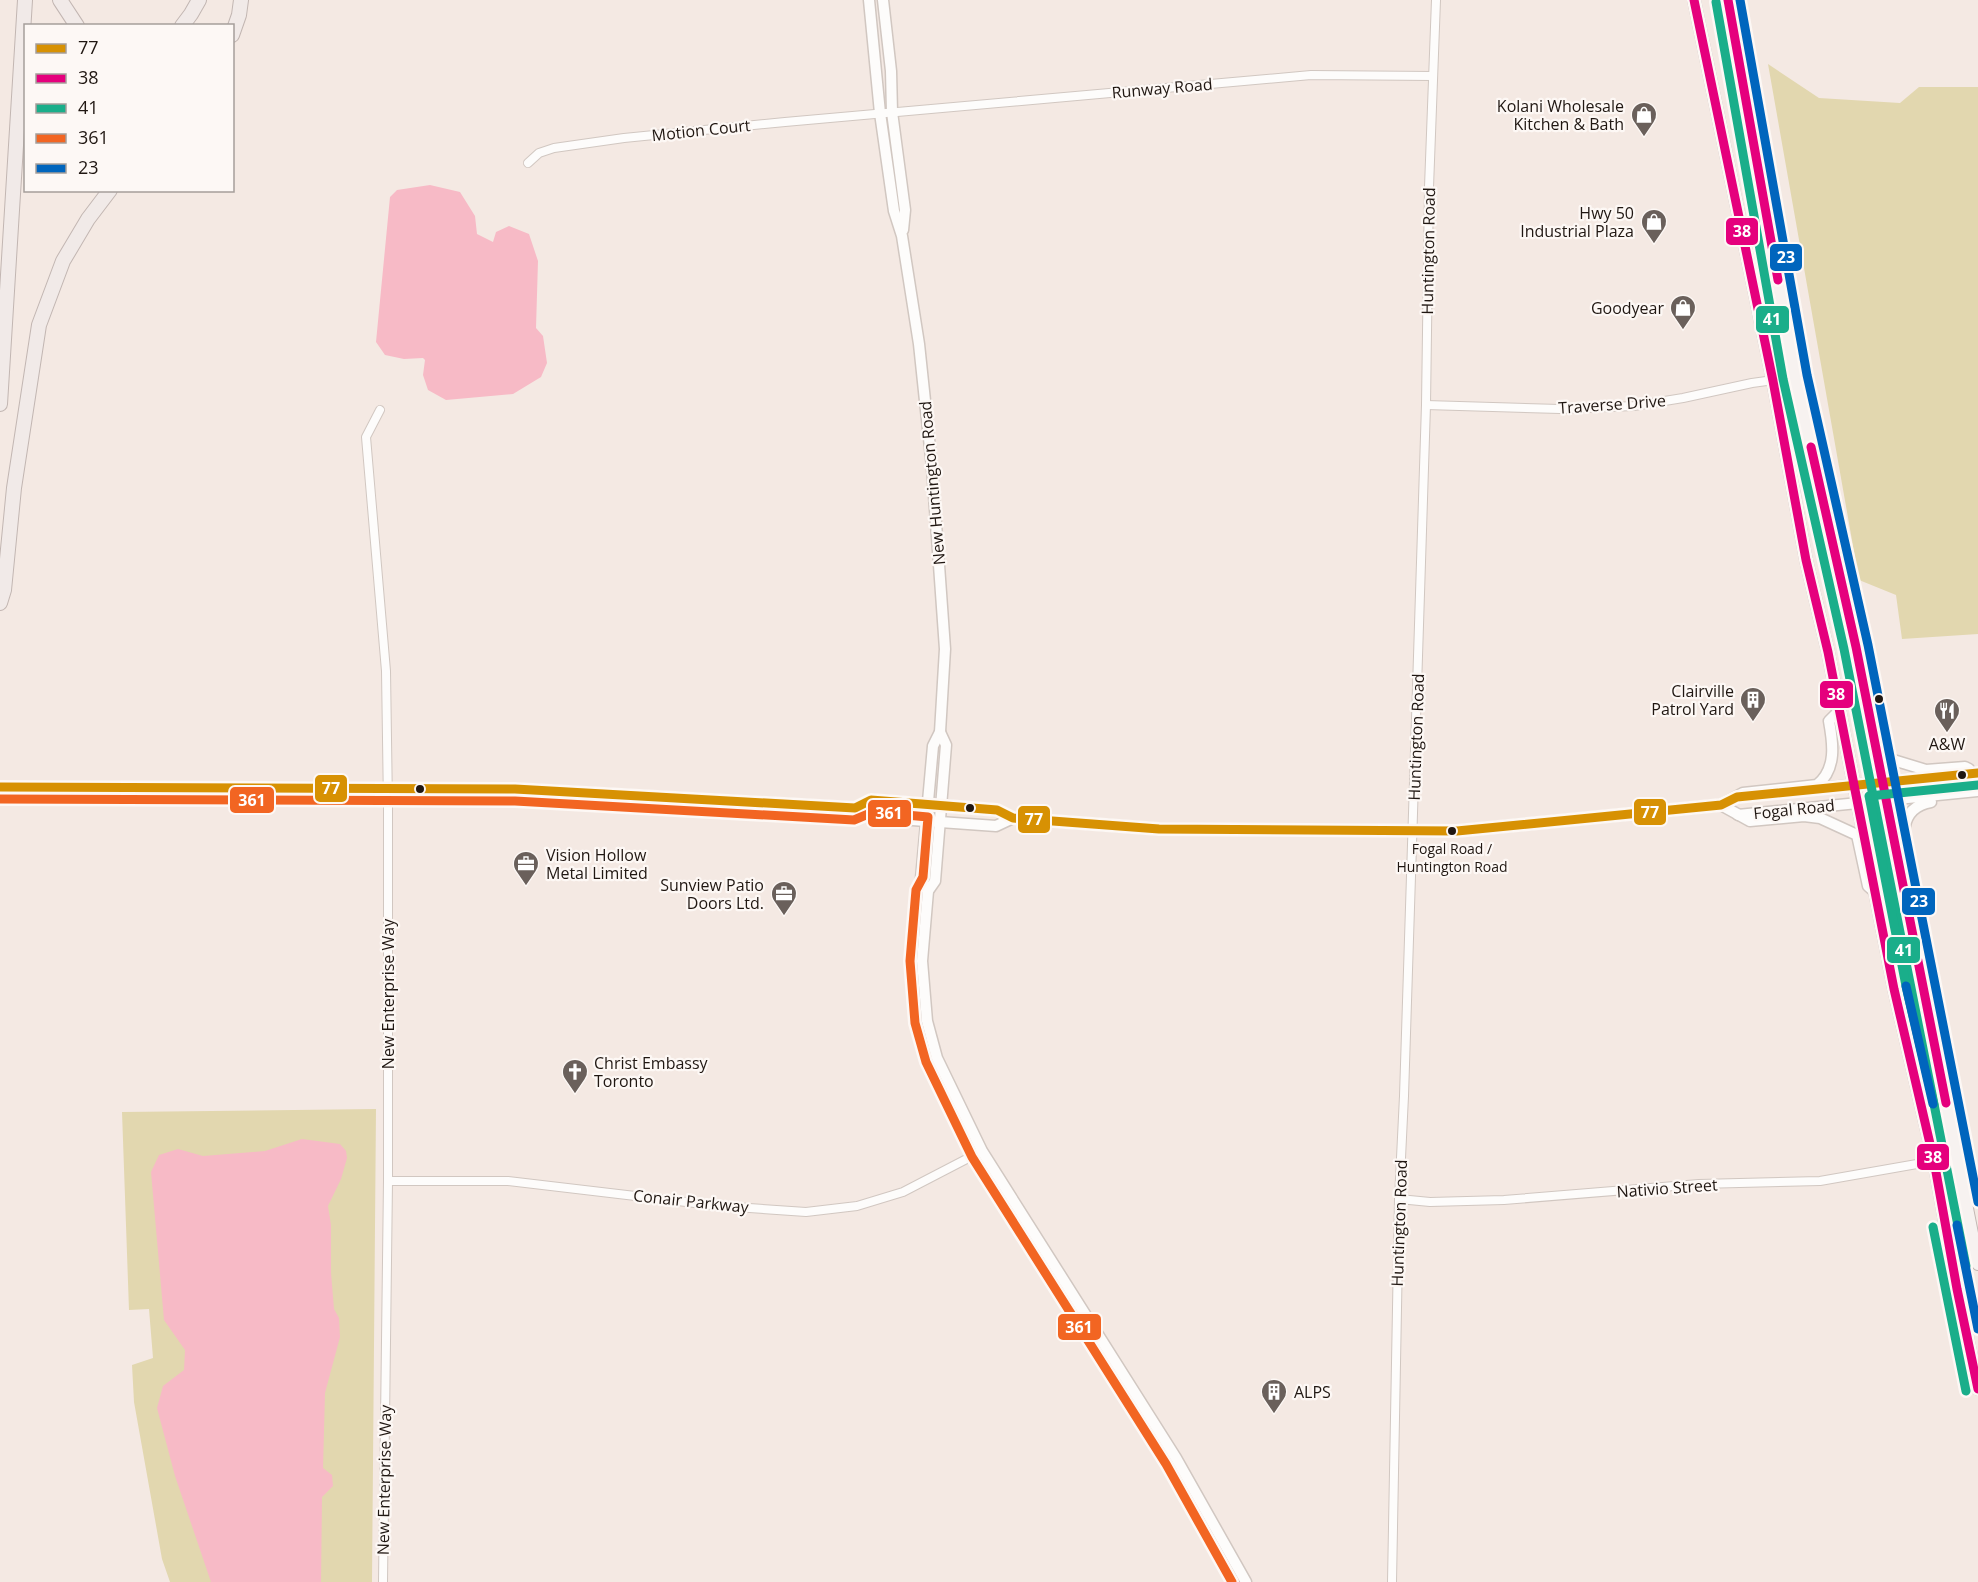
<svg xmlns="http://www.w3.org/2000/svg" width="1978" height="1582" font-family="'Open Sans',sans-serif">
	<style>
		.green { fill: #e2d7af }
		.water { fill: #f7bac6 }
		.lines { fill: none; stroke-linecap: round; stroke-linejoin: round }
		.street-casing { stroke: #d1c7c1; stroke-width: 10 }
		.secondary-casing { stroke: #d1c7c1; stroke-width: 13 }
		.primary-casing { stroke: #c2b6b2; stroke-width: 14 }
		.highway-casing { stroke: #c2b6b2; stroke-width: 16 }
		.street { stroke: #fdfcfb; stroke-width: 8 }
		.secondary { stroke: #fdfcfb; stroke-width: 10 }
		.primary { stroke: #f7f2f0; stroke-width: 12 }
		.highway { stroke: #f1eae8; stroke-width: 14 }
		.bus-1-casing { stroke: #fdf8f5; stroke-width: 14 }
		.bus-2-casing { stroke: #fdf8f5; stroke-width: 14 }
		.bus-3-casing { stroke: #fdf8f5; stroke-width: 14 }
		.bus-4-casing { stroke: #fdf8f5; stroke-width: 14 }
		.bus-5-casing { stroke: #fdf8f5; stroke-width: 14 }
		.bus-1 { stroke: #d79103; stroke-width: 9 }
		.bus-2 { stroke: #e5007d; stroke-width: 9 }
		.bus-3 { stroke: #1aae8a; stroke-width: 9 }
		.bus-4 { stroke: #f26522; stroke-width: 9 }
		.bus-5 { stroke: #0065bd; stroke-width: 9 }
		.bus-dot { fill: #201712; stroke: #fdf8f5; stroke-width: 2 }
		.labels { text-anchor: middle; stroke-width: 4.5; stroke-linejoin: round; paint-order: stroke }
		.bus-label { font-size: 14px; fill: #201712; stroke: #fdf8f5 }
		.street-label { font-size: 16px; fill: #201712; stroke: #fdf8f5 }
		.poi-label { font-size: 16px; fill: #201712; stroke: #fdf8f5; text-anchor: end }
		.line-badge { stroke: #fdf8f5; stroke-width: 2 }
		.badge-label { font-size: 16px; text-anchor: middle; font-weight: bold; fill: #fff }
	</style>
	<rect width="100%" height="100%" fill="#f4e9e3"/>
	<!-- green -->
	<g class="green">
		<path d="M1768 64 1819 98 1900 103 1919 87H1978V634L1902 639 1896 595 1859 580Z"/>
		<path d="M376 1109 372 1582H170L162 1559 134 1402 132 1365 153 1358 149 1309 129 1310 122 1112Z"/>
	</g>
	<!-- water -->
	<g class="water">
		<path d="M430 185 460 192 475 216 477 234 493 242 496 232 509 226 529 234 538 261 536 328 543 336 547 363 541 377 513 394 446 400 428 390 423 375 425 360 423 358 404 359 385 355 376 342 390 197 397 190Z"/>
		<path d="M302 1139 340 1144 346 1151 347 1158 341 1179 328 1206 331 1225V1273L334 1309 339 1318 340 1337 325 1393 323 1468 332 1475 333 1486 322 1497 321 1582H211L175 1476 157 1408 163 1386 184 1370 185 1350 164 1320 151 1172 159 1155 178 1149 203 1156 265 1151Z"/>
	</g>
	<g class="lines">
		<defs>
			<g id="street">
				<path d="M528 163 539 153 554 148 624 138 785 122 1311 75 1433 76"/>
				<path d="M1426 405 1560 409 1634 406 1683 398 1752 383 1795 377"/>
				<path d="M380 410 366 437 386 671 388 806V1181L383 1582"/>
				<path d="M388 1181H508L720 1206 806 1212 857 1206 903 1192 982 1151"/>
				<path d="M1399 1199 1430 1202 1504 1200 1699 1184 1820 1181 1934 1161"/>
				<path d="M1392 1582 1399 1199 1404 1096 1426 405 1429 187 1436 0"/>
			</g>
			<g id="secondary">
				<path d="M869 0 880 113 894 211 902 236 919 344 932 467 945 649 940 732 933 746 921 879 928 891"/>
				<path d="M883 0 891 71 892 112 905 210 903 230"/>
				<path d="M1876 728 1883 749 1890 759 1926 770 1965 767 1969 769"/>
				<path d="M940 732 946 745 935 881 928 891 922 961 927 1021 937 1058 982 1151 1176 1458 1246 1582"/>
				<path d="M0 787 515 789 855 808 871 800 997 810 1013 818 1159 829 1457 831 1721 805 1743 793 1817 785C1837 769 1833 743 1829 721L1840 710"/>
				<path d="M1812 789 1978 773"/>
				<path d="M1721 805 1750 821 1804 816 1820 818 1857 835 1868 886 1877 894"/>
				<path d="M855 808 871 817 926 821 996 826 1013 818"/>
				<path d="M1738 815 1978 791"/>
				<path d="M1912 914C1913 903 1913 892 1911 881 1907 854 1890 809 1931 802"/>
			</g>
			<g id="primary">
				<path d="M1694 0 1773 381 1806 560 1828 652 1894 989 1934 1161 1957 1289 1978 1389"/>
				<path d="M1728 0 1742 72 1795 377 1856 647 1978 1264"/>
			</g>
			<g id="highway">
				<path d="M60 0 77 26"/>
				<path d="M182 26 191 14 199 0"/>
				<path d="M232 35 239 15 241 0"/>
				<path d="M0 404 25 0"/>
				<path d="M0 603 4 590 14 488 39 325 63 261 88 219 110 190"/>
			</g>
		</defs>
		<!-- street casing -->
		<use href="#street" class="street-casing"/>
		<!-- secondary casing -->
		<use href="#secondary" class="secondary-casing"/>
		<!-- primary casing -->
		<use href="#primary" class="primary-casing"/>
		<!-- highway casing -->
		<use href="#highway" class="highway-casing"/>
		<!-- street -->
		<use href="#street" class="street"/>
		<!-- secondary -->
		<use href="#secondary" class="secondary"/>
		<!-- primary -->
		<use href="#primary" class="primary"/>
		<!-- highway -->
		<use href="#highway" class="highway"/>
		<defs>
			<path id="bus-1" d="M0 787 515 789 855 808 871 800 997 810 1013 818 1159 829 1457 831 1721 805 1737 797 1978 773"/>
			<g id="bus-2">
				<path d="M1694 0 1773 381 1806 560 1828 652 1894 989 1934 1161 1957 1289 1978 1389"/>
				<path d="M1728 0 1778 280"/>
				<path d="M1811 447 1856 647 1946 1103"/>
			</g>
			<g id="bus-3">
				<path d="M1716 2 1783 379 1844 649 1966 1266"/>
				<path d="M1934 1105 1906 986 1869 796 1978 785"/>
				<path d="M1933 1227 1966 1391"/>
			</g>
			<path id="bus-4" d="M0 799 515 801 854 820 873 812 928 817 923 877 916 890 910 961 915 1023 926 1062 972 1157 1166 1464 1232 1582"/>
			<g id="bus-5">
				<path d="M1740 0 1807 375 1868 645 1978 1202"/>
				<path d="M1906 986 1933 1104"/>
				<path d="M1957 1225 1978 1329"/>
			</g>
		</defs>
		<!-- bus-1 casing -->
		<use href="#bus-1" class="bus-1-casing"/>
		<!-- bus-2 casing -->
		<use href="#bus-2" class="bus-2-casing"/>
		<!-- bus-3 casing -->
		<use href="#bus-3" class="bus-3-casing"/>
		<!-- bus-4 casing -->
		<use href="#bus-4" class="bus-4-casing"/>
		<!-- bus-5 casing -->
		<use href="#bus-5" class="bus-5-casing"/>
		<!-- bus-1 -->
		<use href="#bus-1" class="bus-1"/>
		<!-- bus-2 -->
		<use href="#bus-2" class="bus-2"/>
		<!-- bus-3 -->
		<use href="#bus-3" class="bus-3"/>
		<!-- bus-4 -->
		<use href="#bus-4" class="bus-4"/>
		<!-- bus-5 -->
		<use href="#bus-5" class="bus-5"/>
	</g>
	<!-- icons -->
	<defs>
		<symbol id="shop-pin" viewBox="-11 -11 22 30"><path d="M0 17L-7.5 6A9.5 9.5 0 1 1 7.5 6Z" fill="#6a605b" stroke="#fdf8f5"/><path d="M-5-2.5h2.3a2.7 3.5 0 0 1 5.4 0H5L5.5 6h-11ZM-1.5-2.5h3a1.5 2.3 0 0 0-3 0Z" fill="#fff"/></symbol>
		<symbol id="building-pin" viewBox="-11 -11 22 30"><path d="M0 17L-7.5 6A9.5 9.5 0 1 1 7.5 6Z" fill="#6a605b" stroke="#fdf8f5"/><path d="M-4-6H4V6H1V3H-1V6H-4ZM-2.5-4.3h1.7v1.8h-1.7ZM.8-4.3h1.7v1.8H.8ZM-2.5-1h1.7V.8h-1.7ZM.8-1h1.7V.8H.8Z" fill="#fff"/></symbol>
		<symbol id="restaurant-pin" viewBox="-11 -11 22 30"><path d="M0 17L-7.5 6A9.5 9.5 0 1 1 7.5 6Z" fill="#6a605b" stroke="#fdf8f5"/><path d="M-5-6h1v4h1v-4h1v4h1v-4h1v5L-1.5 .5V6h-2V.5L-5-1ZM5-6V6H3V1.5H1.5Q1.5-4 5-6Z" fill="#fff"/></symbol>
		<symbol id="office-pin" viewBox="-11 -11 22 30"><path d="M0 17L-7.5 6A9.5 9.5 0 1 1 7.5 6Z" fill="#6a605b" stroke="#fdf8f5"/><path d="M-6-3h4V-5.5h4V-3h4V5H-6ZM-1-4.5V-3h2v-1.5ZM-6 0V1H6V0Z" fill="#fff"/></symbol>
		<symbol id="church-pin" viewBox="-11 -11 22 30"><path d="M0 17L-7.5 6A9.5 9.5 0 1 1 7.5 6Z" fill="#6a605b" stroke="#fdf8f5"/><path d="M-1.2-6h2.4v3.5h3.3v2.4h-3.3V6h-2.4V-.1h-3.3v-2.4h3.3Z" fill="#fff"/></symbol>
	</defs>
	<g fill-rule="evenodd">
		<use href="#shop-pin" x="1629" y="100" width="30" height="40"/>
		<use href="#shop-pin" x="1639" y="207" width="30" height="40"/>
		<use href="#shop-pin" x="1668" y="293" width="30" height="40"/>
		<use href="#building-pin" x="1738" y="685" width="30" height="40"/>
		<use href="#restaurant-pin" x="1932" y="696" width="30" height="40"/>
		<use href="#office-pin" x="511" y="849" width="30" height="40"/>
		<use href="#office-pin" x="769" y="879" width="30" height="40"/>
		<use href="#church-pin" x="560" y="1057" width="30" height="40"/>
		<use href="#building-pin" x="1259" y="1377" width="30" height="40"/>
	</g>
	<!-- markers -->
	<g class="bus-dot">
		<circle cx="1879" cy="699" r="5"/>
		<circle cx="1962" cy="775" r="5"/>
		<circle cx="420" cy="789" r="5"/>
		<circle cx="970" cy="808" r="5"/>
		<circle cx="1452" cy="831" r="5"/>
	</g>
	<g class="labels">
		<!-- bus labels -->
		<g class="bus-label">
			<text x="1452" y="854">Fogal Road /<tspan x="1452" dy="18">Huntington Road</tspan></text>
		</g>
		<!-- street labels -->
		<g class="street-label">
			<text transform="translate(1162 88) rotate(-5)" y="6">Runway Road</text>
			<text transform="translate(701 130) rotate(-6)" y="6">Motion Court</text>
			<text transform="translate(1428 251) rotate(-89)" y="6">Huntington Road</text>
			<text transform="translate(1612 404) rotate(-4)" y="6">Traverse Drive</text>
			<text transform="translate(932 483) rotate(-95)" y="6">New Huntington Road</text>
			<text transform="translate(1416 737) rotate(-88)" y="6">Huntington Road</text>
			<text transform="translate(1794 809) rotate(-6)" y="6">Fogal Road</text>
			<text transform="translate(388 994) rotate(-90)" y="6">New Enterprise Way</text>
			<text transform="translate(1667 1188) rotate(-4)" y="6">Nativio Street</text>
			<text transform="translate(691 1201) rotate(6)" y="6">Conair Parkway</text>
			<text transform="translate(1399 1223) rotate(-88)" y="6">Huntington Road</text>
			<text transform="translate(384 1480) rotate(-89)" y="6">New Enterprise Way</text>
		</g>
		<!-- poi labels -->
		<g class="poi-label">
			<text x="1624" y="112">Kolani Wholesale<tspan x="1624" dy="18">Kitchen &amp; Bath</tspan></text>
			<text x="1634" y="219">Hwy 50<tspan x="1634" dy="18">Industrial Plaza</tspan></text>
			<text x="1664" y="314">Goodyear</text>
			<text x="1734" y="697">Clairville<tspan x="1734" dy="18">Patrol Yard</tspan></text>
			<text x="1947" y="750" text-anchor="middle">A&amp;W</text>
			<text x="546" y="861" text-anchor="start">Vision Hollow<tspan x="546" dy="18">Metal Limited</tspan></text>
			<text x="764" y="891">Sunview Patio<tspan x="764" dy="18">Doors Ltd.</tspan></text>
			<text x="594" y="1069" text-anchor="start">Christ Embassy<tspan x="594" dy="18">Toronto</tspan></text>
			<text x="1294" y="1398" text-anchor="start">ALPS</text>
		</g>
	</g>
	<g class="line-badge">
		<rect x="1725" y="217" width="34" height="29" rx="6" fill="#e5007d"/>
		<rect x="1769" y="243" width="34" height="29" rx="6" fill="#0065bd"/>
		<rect x="1755" y="305" width="35" height="29" rx="6" fill="#1aae8a"/>
		<rect x="1819" y="680" width="35" height="29" rx="6" fill="#e5007d"/>
		<rect x="314" y="774" width="34" height="29" rx="6" fill="#d79103"/>
		<rect x="229" y="786" width="46" height="28" rx="6" fill="#f26522"/>
		<rect x="1633" y="798" width="34" height="28" rx="6" fill="#d79103"/>
		<rect x="867" y="799" width="45" height="29" rx="6" fill="#f26522"/>
		<rect x="1017" y="805" width="34" height="29" rx="6" fill="#d79103"/>
		<rect x="1901" y="887" width="35" height="29" rx="6" fill="#0065bd"/>
		<rect x="1886" y="936" width="35" height="28" rx="6" fill="#1aae8a"/>
		<rect x="1916" y="1143" width="34" height="28" rx="6" fill="#e5007d"/>
		<rect x="1057" y="1313" width="45" height="28" rx="6" fill="#f26522"/>
	</g>
	<g class="badge-label">
		<text x="1742" y="237">38</text>
		<text x="1786" y="263">23</text>
		<text x="1772" y="325">41</text>
		<text x="1836" y="700">38</text>
		<text x="331" y="794">77</text>
		<text x="252" y="806">361</text>
		<text x="1650" y="818">77</text>
		<text x="889" y="819">361</text>
		<text x="1034" y="825">77</text>
		<text x="1919" y="907">23</text>
		<text x="1904" y="956">41</text>
		<text x="1933" y="1163">38</text>
		<text x="1079" y="1333">361</text>
	</g>
	<!-- legend -->
	<rect x="24" y="24" width="210" height="168" fill="#fdf8f5" stroke="#a59e9a" stroke-width="1.5"/>
	<rect x="36" y="44" width="30" height="9" fill="#d79103" stroke="#a59e9a" stroke-width="1.5"/>
	<text x="78" y="54" font-size="18" fill="#201712">77</text>
	<rect x="36" y="74" width="30" height="9" fill="#e5007d" stroke="#a59e9a" stroke-width="1.5"/>
	<text x="78" y="84" font-size="18" fill="#201712">38</text>
	<rect x="36" y="104" width="30" height="9" fill="#1aae8a" stroke="#a59e9a" stroke-width="1.5"/>
	<text x="78" y="114" font-size="18" fill="#201712">41</text>
	<rect x="36" y="134" width="30" height="9" fill="#f26522" stroke="#a59e9a" stroke-width="1.5"/>
	<text x="78" y="144" font-size="18" fill="#201712">361</text>
	<rect x="36" y="164" width="30" height="9" fill="#0065bd" stroke="#a59e9a" stroke-width="1.5"/>
	<text x="78" y="174" font-size="18" fill="#201712">23</text>
</svg>
